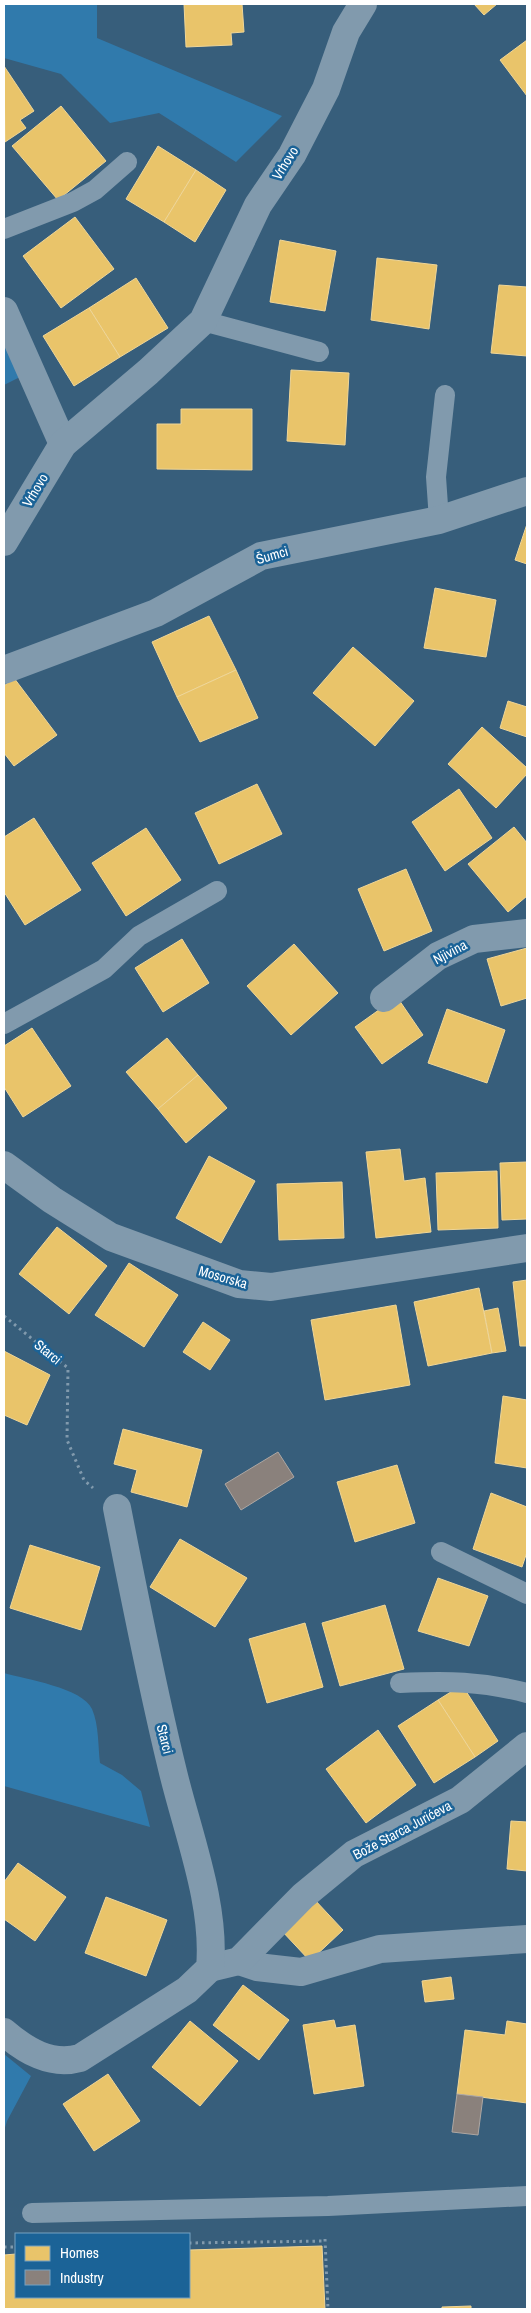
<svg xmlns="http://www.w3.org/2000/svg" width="531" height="2313" font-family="'Archivo Narrow',sans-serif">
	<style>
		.green { fill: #307aac }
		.homes { fill: #e9c46a; stroke: #f0d697 }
		.industry { fill: #8a817c; stroke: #ada7a3 }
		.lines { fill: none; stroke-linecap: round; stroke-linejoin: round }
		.path { stroke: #819aad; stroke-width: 3; stroke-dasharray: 2.5 4; stroke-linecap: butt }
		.lane { stroke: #819aad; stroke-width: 20 }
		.street { stroke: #819aad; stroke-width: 28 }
		.labels { text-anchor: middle; stroke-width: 5; stroke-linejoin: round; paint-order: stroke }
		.street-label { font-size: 14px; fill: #fff; stroke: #1b6397 }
	</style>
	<rect width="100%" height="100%" fill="#375e7b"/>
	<!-- green -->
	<g class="green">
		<path d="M4 4H97V38L282 116 236 162 159 113 110 123 61 74 4 58Z"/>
		<path d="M4 337 22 376 4 385Z"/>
		<path d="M4 1673C25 1679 83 1688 92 1709 99 1725 98 1746 100 1763L122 1775 141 1791 150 1827 4 1786Z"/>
		<path d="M4 2054 31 2076 7 2121 4 2131Z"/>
	</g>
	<!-- homes -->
	<g class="homes">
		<path d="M184 4H242L244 32 231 33 232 45 186 47Z"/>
		<path d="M474 4H497L484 15Z"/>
		<path d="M527 40V96L500 60Z"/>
		<path d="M4 66 34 111 20 120 26 128 5 142Z"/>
		<path d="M61 106 106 161 58 200 12 146Z"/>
		<path d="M158 146 196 170 164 222 126 199Z"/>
		<path d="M196 170 226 190 195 242 164 222Z"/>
		<path d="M75 217 114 269 61 308 23 256Z"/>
		<path d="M280 240 336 251 325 311 270 302Z"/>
		<path d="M377 258 437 265 429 329 371 320Z"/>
		<path d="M136 278 168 328 120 357 89 308Z"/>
		<path d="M499 285 527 287V356L491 353Z"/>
		<path d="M89 308 120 357 74 386 43 336Z"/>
		<path d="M291 370 349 373 345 445 287 441Z"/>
		<path d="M181 409H252V470L157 469V424H181Z"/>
		<path d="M527 524V564L515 560Z"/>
		<path d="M435 588 496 600 486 657 424 648Z"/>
		<path d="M209 616 236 670 177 697 152 642Z"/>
		<path d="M353 647 414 701 375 746 313 693Z"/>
		<path d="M236 670 258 718 200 742 177 697Z"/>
		<path d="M14 678 57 735 14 766 4 753V686Z"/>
		<path d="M508 701 527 707V737L500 728Z"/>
		<path d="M482 727 527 768V774L496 808 448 764Z"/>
		<path d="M257 784 282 834 219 864 195 813Z"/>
		<path d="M459 789 492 838 445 871 412 822Z"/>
		<path d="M34 818 81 890 25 925 4 892V837Z"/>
		<path d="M514 827 527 843V896L508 912 468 864Z"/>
		<path d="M146 828 181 880 126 916 92 863Z"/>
		<path d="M406 869 432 931 384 951 358 889Z"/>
		<path d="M182 939 209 983 163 1012 135 968Z"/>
		<path d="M294 944 338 993 291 1035 247 986Z"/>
		<path d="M527 948V998L501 1006 487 959Z"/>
		<path d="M397 997 423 1035 382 1064 355 1027Z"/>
		<path d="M447 1009 505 1030 487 1083 428 1063Z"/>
		<path d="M32 1028 71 1086 23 1117 4 1087V1046Z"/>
		<path d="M167 1038 198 1075 158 1109 126 1072Z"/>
		<path d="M198 1075 227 1108 186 1143 158 1109Z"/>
		<path d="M400 1149 404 1181 425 1178 431 1232 376 1238 366 1152Z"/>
		<path d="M209 1156 255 1181 221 1243 176 1218Z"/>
		<path d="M527 1162V1219L502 1220 500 1163Z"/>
		<path d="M497 1171 498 1228 438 1230 436 1173Z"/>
		<path d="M342 1182 344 1238 279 1240 277 1184Z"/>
		<path d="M57 1227 107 1266 69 1314 19 1274Z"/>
		<path d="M129 1263 178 1295 144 1347 95 1315Z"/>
		<path d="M527 1280V1346H520L513 1282Z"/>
		<path d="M479 1288 492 1353 428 1366 414 1302Z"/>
		<path d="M396 1305 410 1385 325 1400 311 1320Z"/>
		<path d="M498 1308 506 1351 492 1353 484 1311Z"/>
		<path d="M203 1322 230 1340 210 1370 183 1352Z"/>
		<path d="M4 1351 50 1375 27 1425 4 1415Z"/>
		<path d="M503 1396 527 1400V1468L495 1463Z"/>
		<path d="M123 1429 202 1450 187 1507 131 1492 137 1470 114 1464Z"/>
		<path d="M397 1465 415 1523 355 1542 337 1482Z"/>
		<path d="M491 1493 527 1507V1552L522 1567 473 1549Z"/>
		<path d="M180 1539 247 1578 215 1627 150 1587Z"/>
		<path d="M30 1545 100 1567 81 1630 10 1608Z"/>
		<path d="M438 1578 488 1596 469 1646 418 1631Z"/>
		<path d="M385 1605 404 1669 340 1686 322 1623Z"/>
		<path d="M305 1623 323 1687 267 1703 249 1639Z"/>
		<path d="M462 1685 498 1741 475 1757 438 1700Z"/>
		<path d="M438 1700 475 1757 434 1783 398 1726Z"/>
		<path d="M378 1730 416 1785 366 1823 326 1769Z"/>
		<path d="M511 1821 527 1822V1871L507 1869Z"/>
		<path d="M18 1863 66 1897 35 1941 4 1919V1882Z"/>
		<path d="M106 1897 167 1920 146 1976 85 1953Z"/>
		<path d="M314 1899 343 1930 310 1961 281 1930Z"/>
		<path d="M451 1977 454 1999 425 2002 422 1981Z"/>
		<path d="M243 1985 289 2020 259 2060 213 2025Z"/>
		<path d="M334 2020 336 2028 355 2025 364 2086 314 2094 303 2025Z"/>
		<path d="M190 2021 238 2061 200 2106 152 2067Z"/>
		<path d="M507 2021 527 2024V2103L457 2094 465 2030 505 2035Z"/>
		<path d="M108 2074 140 2121 94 2151 63 2104Z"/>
		<path d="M322 2246 325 2309H4V2255L16 2254V2297H189V2250Z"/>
		<path d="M471 2306V2309H442V2307Z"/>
	</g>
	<!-- industry -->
	<g class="industry">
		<path d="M278 1452 294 1477 241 1510 225 1484Z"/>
		<path d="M457 2094 483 2097 478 2135 452 2132Z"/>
	</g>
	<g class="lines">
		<!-- path -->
		<g class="path">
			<path d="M4 1316 68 1368 67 1440 84 1480 93 1488"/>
			<path d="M325 2239 328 2309"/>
			<path d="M189 2243 325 2241"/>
			<path d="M4 2247H16"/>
		</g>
		<!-- lane -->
		<g class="lane">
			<path d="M4 229 73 202 95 190 127 162"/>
			<path d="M203 321 319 352"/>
			<path d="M439 520 436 477 445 395"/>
			<path d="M4 1024 104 969 139 936 217 891"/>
			<path d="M441 1552 527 1594"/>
			<path d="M400 1683C447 1681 481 1681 527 1693"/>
			<path d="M32 2213 328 2206 527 2196"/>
		</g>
		<!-- street -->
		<g class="street">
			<path d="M4 311 63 444"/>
			<path d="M4 542 63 444 148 372 203 321 258 205 292 155 326 89 346 32 363 4"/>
			<path d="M4 670 156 613 261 556 439 520 527 491"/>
			<path d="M384 998 438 956 474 939 527 933"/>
			<path d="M4 1165 52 1200 111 1237 239 1284 271 1287 527 1248"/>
			<path d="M239 1961 257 1967 301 1972 380 1949 527 1939"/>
			<path d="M210 1968 239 1961 303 1896 354 1854 460 1800 527 1746"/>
			<path d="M4 2032C26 2051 51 2066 80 2058L187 1990 210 1968C216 1903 187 1832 172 1768 151 1682 134 1595 117 1508"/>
		</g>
	</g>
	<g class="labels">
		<!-- street labels -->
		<g class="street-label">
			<text transform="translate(285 163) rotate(-58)" y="5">Vrhovo</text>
			<text transform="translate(35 490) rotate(-59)" y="5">Vrhovo</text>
			<text transform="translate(272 555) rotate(-16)" y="5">Šumci</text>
			<text transform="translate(450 952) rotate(-28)" y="5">Njivina</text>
			<text transform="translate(223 1277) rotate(16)" y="5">Mosorska</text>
			<text transform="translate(48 1352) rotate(39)" y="5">Starci</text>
			<text transform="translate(165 1739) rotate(76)" y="5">Starci</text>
			<text transform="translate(402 1830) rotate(-28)" y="5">Bože Starca Jurićeva</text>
		</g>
	</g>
	<!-- border -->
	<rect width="531" height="2313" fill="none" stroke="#ffffff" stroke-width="10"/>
	<!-- legend -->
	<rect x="15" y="2233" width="175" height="65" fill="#1b6397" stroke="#76a1c1"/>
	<rect x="25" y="2246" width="25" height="15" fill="#e9c46a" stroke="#76a1c1"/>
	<text x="60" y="2258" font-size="15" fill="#ffffff">Homes</text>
	<rect x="25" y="2270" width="25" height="15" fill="#8a817c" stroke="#76a1c1"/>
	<text x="60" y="2283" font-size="15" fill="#ffffff">Industry</text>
</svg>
